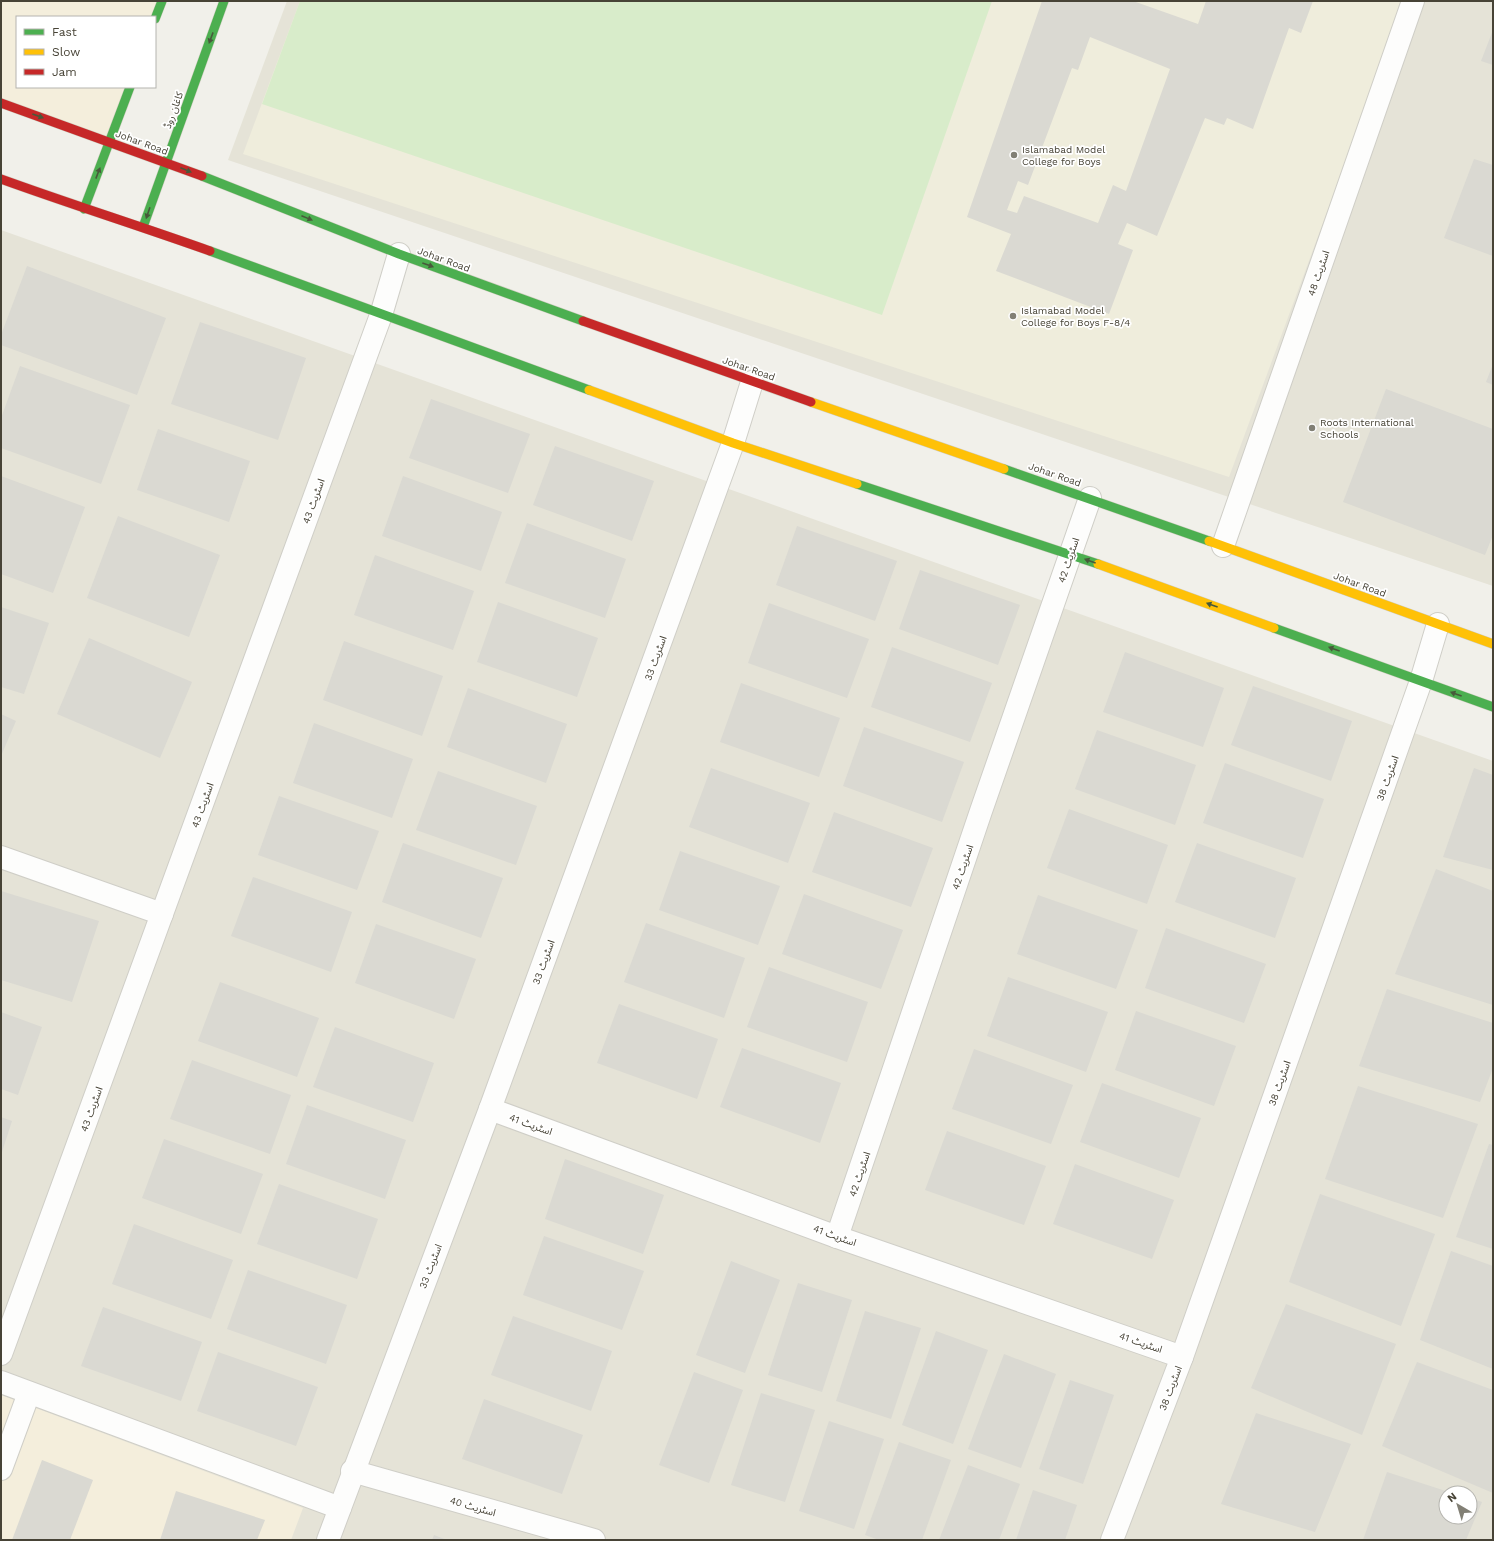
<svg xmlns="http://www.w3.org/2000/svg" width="1494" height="1541" font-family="'Work Sans','Noto Sans Arabic',sans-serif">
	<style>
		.residential { fill: #e5e3d7; fill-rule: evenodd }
		.commercial { fill: #f4eedc }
		.education { fill: #efeddc }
		.green { fill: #d8ecca }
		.building { fill: #dad9d2; fill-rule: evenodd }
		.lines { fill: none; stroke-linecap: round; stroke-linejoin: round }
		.street-casing { stroke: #cfcec7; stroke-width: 24 }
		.fast-casing { stroke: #d0cec1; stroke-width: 10 }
		.slow-casing { stroke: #d0cec1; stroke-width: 10 }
		.jam-casing { stroke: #d0cec1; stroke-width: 10 }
		.street { stroke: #fdfdfc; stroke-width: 22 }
		.fast { stroke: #4caf50; stroke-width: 9 }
		.slow { stroke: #ffc107; stroke-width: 9 }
		.jam { stroke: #c62828; stroke-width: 9 }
		.oneway { fill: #48593b }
		.poi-dot { fill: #828075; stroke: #fff; stroke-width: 1.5 }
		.labels { text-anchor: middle; stroke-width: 3.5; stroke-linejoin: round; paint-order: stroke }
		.street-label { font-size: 10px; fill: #474336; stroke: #fff }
		.poi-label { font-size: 10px; fill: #474336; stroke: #fff; text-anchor: start }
	</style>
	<rect width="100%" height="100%" fill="#f1f0ea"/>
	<!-- residential -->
	<g class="residential">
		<path d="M287 1H1493V586L228 160Z"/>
		<path d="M1 230 1493 761V1540H1ZM1446 1493H1470V1517H1446Z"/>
	</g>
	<!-- commercial -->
	<g class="commercial">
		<path d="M1 1H160L154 17H17V87H128L108 142 1 103Z"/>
		<path d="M1 1395 303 1508 291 1540H1Z"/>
	</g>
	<!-- education -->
	<path class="education" d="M300 1H1405L1229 477 243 154Z"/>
	<!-- green -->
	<path class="green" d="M300 1H992L882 315 262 104Z"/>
	<!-- building -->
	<g class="building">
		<path d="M1042 1H1133L1198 24 1206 1H1313L1301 33 1289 28 1253 129 1227 118 1224 125 1205 118 1157 236 1127 223 1118 244 1133 250 1109 314 996 271 1011 234 967 217ZM1090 37 1170 69 1126 191 1113 185 1098 223 1024 196 1017 213 1007 210 1018 181 1028 185 1072 68 1078 70Z"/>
		<path d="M1493 30V65L1481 61Z"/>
		<path d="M1474 159 1493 165V256L1444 238Z"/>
		<path d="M27 266 166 318 137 395 1 345V335Z"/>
		<path d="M200 322 306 358 278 440 171 404Z"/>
		<path d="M1493 364V385L1486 382Z"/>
		<path d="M20 366 130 405 101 484 1 448V418Z"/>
		<path d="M1386 389 1493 429V535L1485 555 1343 502Z"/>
		<path d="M431 399 530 434 508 493 409 458Z"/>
		<path d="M158 429 250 461 229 522 137 490Z"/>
		<path d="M555 446 654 481 632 541 533 505Z"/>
		<path d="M1 476 85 507 53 593 1 574Z"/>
		<path d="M403 476 502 512 481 571 382 536Z"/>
		<path d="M118 516 220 555 189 637 87 598Z"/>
		<path d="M527 523 626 559 605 618 505 583Z"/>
		<path d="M797 526 897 561 875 621 776 585Z"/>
		<path d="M375 555 474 591 453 650 354 615Z"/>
		<path d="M920 570 1020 605 998 665 899 629Z"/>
		<path d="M498 602 598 638 577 697 477 662Z"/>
		<path d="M769 603 869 639 847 698 748 663Z"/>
		<path d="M1 607 49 623 24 694 1 687Z"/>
		<path d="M89 638 192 682 160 758 57 714Z"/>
		<path d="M344 641 443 676 422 736 323 700Z"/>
		<path d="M892 647 992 683 970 742 871 707Z"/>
		<path d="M1125 652 1224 688 1203 747 1103 712Z"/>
		<path d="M741 683 840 718 819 777 720 742Z"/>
		<path d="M1253 686 1352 721 1331 781 1231 745Z"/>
		<path d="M468 688 567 724 546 783 447 747Z"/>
		<path d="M1 714 16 721 1 756Z"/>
		<path d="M314 723 413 759 392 818 293 783Z"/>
		<path d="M864 727 964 762 942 822 843 786Z"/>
		<path d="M1097 730 1196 765 1175 825 1075 789Z"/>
		<path d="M1225 763 1324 799 1303 858 1203 823Z"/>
		<path d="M711 768 810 803 788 863 689 827Z"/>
		<path d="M1474 768 1493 775V870L1443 857Z"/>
		<path d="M438 771 537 806 516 865 416 830Z"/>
		<path d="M279 796 379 831 357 890 258 855Z"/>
		<path d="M1069 809 1168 845 1147 904 1047 868Z"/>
		<path d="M834 812 933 848 911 907 812 872Z"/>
		<path d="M403 843 503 878 481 938 382 902Z"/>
		<path d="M1197 843 1296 878 1275 938 1175 902Z"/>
		<path d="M680 851 780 886 758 945 659 910Z"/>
		<path d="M1436 869 1493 891V1005L1395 974Z"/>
		<path d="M253 877 352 912 331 972 231 936Z"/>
		<path d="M1 891 99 921 72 1002 1 980Z"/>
		<path d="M804 894 903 930 881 989 782 954Z"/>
		<path d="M1038 895 1138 930 1116 989 1017 954Z"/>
		<path d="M646 923 745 958 724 1018 624 982Z"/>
		<path d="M376 924 476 959 454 1019 355 983Z"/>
		<path d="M1166 928 1266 964 1244 1023 1145 988Z"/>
		<path d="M769 967 868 1002 847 1062 747 1027Z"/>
		<path d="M1008 977 1108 1012 1086 1072 987 1036Z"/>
		<path d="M220 982 319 1018 297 1077 198 1041Z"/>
		<path d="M1387 989 1493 1023V1068L1480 1102 1359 1066Z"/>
		<path d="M619 1004 718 1039 697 1099 597 1063Z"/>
		<path d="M1136 1011 1236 1046 1214 1106 1115 1070Z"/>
		<path d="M1 1012 42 1027 18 1095 1 1089Z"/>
		<path d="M335 1027 434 1063 413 1122 313 1087Z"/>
		<path d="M742 1048 841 1083 820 1143 720 1107Z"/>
		<path d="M974 1049 1073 1085 1051 1144 952 1109Z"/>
		<path d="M192 1060 291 1095 270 1154 170 1119Z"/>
		<path d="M1102 1083 1201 1118 1179 1178 1080 1142Z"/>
		<path d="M1358 1086 1478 1124 1443 1218 1325 1179Z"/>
		<path d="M307 1105 406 1140 385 1199 286 1164Z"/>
		<path d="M1 1117 12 1121 1 1155Z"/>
		<path d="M947 1131 1046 1166 1024 1225 925 1190Z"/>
		<path d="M164 1139 263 1174 241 1234 142 1198Z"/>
		<path d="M1489 1144 1493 1145V1249L1456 1237Z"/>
		<path d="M565 1159 664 1195 643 1254 545 1219Z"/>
		<path d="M1075 1164 1174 1200 1152 1259 1053 1224Z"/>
		<path d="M279 1184 378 1219 357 1279 257 1244Z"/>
		<path d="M1320 1194 1435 1234 1401 1326 1289 1282Z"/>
		<path d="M134 1224 233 1260 211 1319 112 1284Z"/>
		<path d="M544 1236 644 1271 622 1330 523 1295Z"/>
		<path d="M1451 1251 1493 1266V1369L1420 1340Z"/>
		<path d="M731 1261 780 1280 745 1373 696 1355Z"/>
		<path d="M248 1270 347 1305 326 1364 227 1329Z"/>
		<path d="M798 1283 852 1300 822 1392 768 1375Z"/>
		<path d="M1286 1304 1396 1344 1362 1435 1251 1388Z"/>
		<path d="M103 1307 202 1342 181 1401 81 1366Z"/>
		<path d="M865 1311 921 1328 891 1419 836 1401Z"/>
		<path d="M513 1316 612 1351 591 1411 491 1375Z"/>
		<path d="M936 1331 988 1350 953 1444 902 1425Z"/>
		<path d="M218 1352 318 1387 296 1446 197 1411Z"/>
		<path d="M1004 1354 1056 1374 1021 1468 968 1449Z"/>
		<path d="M1417 1362 1493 1390V1493L1382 1446Z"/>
		<path d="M694 1372 743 1390 709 1483 659 1465Z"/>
		<path d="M1070 1380 1114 1395 1083 1484 1039 1469Z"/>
		<path d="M761 1393 815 1410 785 1502 731 1485Z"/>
		<path d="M484 1399 583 1435 562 1494 462 1459Z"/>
		<path d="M1256 1413 1351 1444 1315 1532 1221 1504Z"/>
		<path d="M829 1421 884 1439 854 1529 799 1511Z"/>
		<path d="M899 1442 951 1460 922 1540H879L865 1535Z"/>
		<path d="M42 1460 93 1480 70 1540H12Z"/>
		<path d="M968 1465 1020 1484 999 1540H939Z"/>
		<path d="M1387 1472 1452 1493H1446V1517H1470V1498L1482 1502 1466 1540H1363Z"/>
		<path d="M1033 1490 1077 1505 1065 1540H1016Z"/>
		<path d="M176 1491 265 1520 257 1540H160Z"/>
		<path d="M434 1535 447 1540H432Z"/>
	</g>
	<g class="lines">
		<defs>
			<g id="street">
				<path d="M1223 546 1413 1"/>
				<path d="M1 857 162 914"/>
				<path d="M490 1109 837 1237 1182 1357"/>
				<path d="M837 1237 981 811 1090 498"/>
				<path d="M1 1354 381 315 399 254"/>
				<path d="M1 1382 340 1508"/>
				<path d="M1 1469 29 1393"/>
				<path d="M352 1471 594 1540"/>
				<path d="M328 1540 490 1109 733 443 752 382"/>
				<path d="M1112 1540 1182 1357 1421 681 1438 624"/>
			</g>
			<g id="fast">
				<path d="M155 19 162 1"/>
				<path d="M202 176 399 254 583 321"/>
				<path d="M84 209 130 87"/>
				<path d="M143 227 224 1"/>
				<path d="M210 251 589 390"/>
				<path d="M1004 469 1209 541"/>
				<path d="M857 484 1098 564"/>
				<path d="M1274 628 1493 707"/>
			</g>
			<g id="slow">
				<path d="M589 390 733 443 857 484"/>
				<path d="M811 402 1004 469"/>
				<path d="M1209 541 1493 644"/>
				<path d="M1098 564 1274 628"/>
			</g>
			<g id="jam">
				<path d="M1 103 202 176"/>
				<path d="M1 179C70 204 140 226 210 251"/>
				<path d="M583 321 811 402"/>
			</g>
		</defs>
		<!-- street casing -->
		<use href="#street" class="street-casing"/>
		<!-- fast casing -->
		<use href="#fast" class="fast-casing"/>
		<!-- slow casing -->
		<use href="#slow" class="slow-casing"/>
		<!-- jam casing -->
		<use href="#jam" class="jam-casing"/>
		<!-- street -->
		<use href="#street" class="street"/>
		<!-- fast -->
		<use href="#fast" class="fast"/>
		<!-- slow -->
		<use href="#slow" class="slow"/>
		<!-- jam -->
		<use href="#jam" class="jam"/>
	</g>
	<!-- one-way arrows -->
	<defs><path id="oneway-solid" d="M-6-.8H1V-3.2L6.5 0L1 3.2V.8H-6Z"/></defs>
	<g class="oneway">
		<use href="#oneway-solid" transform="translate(211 38) rotate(110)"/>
		<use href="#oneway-solid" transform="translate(38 116) rotate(20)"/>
		<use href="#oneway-solid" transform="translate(186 170) rotate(22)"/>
		<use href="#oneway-solid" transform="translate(98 173) rotate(-69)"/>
		<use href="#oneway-solid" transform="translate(148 213) rotate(109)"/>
		<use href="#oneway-solid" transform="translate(307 218) rotate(22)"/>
		<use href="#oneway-solid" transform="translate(428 265) rotate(20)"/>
		<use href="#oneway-solid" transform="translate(1090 561) rotate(-160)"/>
		<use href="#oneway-solid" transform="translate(1212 605) rotate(-160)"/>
		<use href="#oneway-solid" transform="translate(1334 649) rotate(-160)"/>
		<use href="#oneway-solid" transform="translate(1456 694) rotate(-160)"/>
	</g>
	<!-- markers -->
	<g class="poi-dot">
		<circle cx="1014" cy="155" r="4"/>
		<circle cx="1013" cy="316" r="4"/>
		<circle cx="1312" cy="428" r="4"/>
	</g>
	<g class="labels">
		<!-- street labels -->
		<g class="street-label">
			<text transform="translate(173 110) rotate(-70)" y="4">کاغان روڈ</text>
			<text transform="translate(142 142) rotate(20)" y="4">Johar Road</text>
			<text transform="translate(444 259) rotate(20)" y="4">Johar Road</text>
			<text transform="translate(1318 273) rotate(-71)" y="4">اسٹریٹ 48</text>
			<text transform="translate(749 368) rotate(19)" y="4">Johar Road</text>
			<text transform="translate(1055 474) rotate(19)" y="4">Johar Road</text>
			<text transform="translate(313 501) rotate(-70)" y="4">اسٹریٹ 43</text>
			<text transform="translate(1068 560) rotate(-71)" y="4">اسٹریٹ 42</text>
			<text transform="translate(1360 584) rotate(20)" y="4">Johar Road</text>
			<text transform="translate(655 658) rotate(-70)" y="4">اسٹریٹ 33</text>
			<text transform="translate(1387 778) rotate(-70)" y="4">اسٹریٹ 38</text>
			<text transform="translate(202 805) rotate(-70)" y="4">اسٹریٹ 43</text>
			<text transform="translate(962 867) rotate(-71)" y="4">اسٹریٹ 42</text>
			<text transform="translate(543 962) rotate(-70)" y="4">اسٹریٹ 33</text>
			<text transform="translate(1279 1083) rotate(-70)" y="4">اسٹریٹ 38</text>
			<text transform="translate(91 1109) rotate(-70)" y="4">اسٹریٹ 43</text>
			<text transform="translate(531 1124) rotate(20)" y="4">اسٹریٹ 41</text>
			<text transform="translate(859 1174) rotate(-71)" y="4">اسٹریٹ 42</text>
			<text transform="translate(835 1235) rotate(20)" y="4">اسٹریٹ 41</text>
			<text transform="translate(430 1266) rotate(-69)" y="4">اسٹریٹ 33</text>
			<text transform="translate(1141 1342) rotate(19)" y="4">اسٹریٹ 41</text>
			<text transform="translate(1170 1388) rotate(-69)" y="4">اسٹریٹ 38</text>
			<text transform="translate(473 1506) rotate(16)" y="4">اسٹریٹ 40</text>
		</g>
		<!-- poi labels -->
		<g class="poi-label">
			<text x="1022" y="153">Islamabad Model<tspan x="1022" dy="12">College for Boys</tspan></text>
			<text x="1021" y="314">Islamabad Model<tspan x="1021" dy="12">College for Boys F-8/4</tspan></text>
			<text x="1320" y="426">Roots International<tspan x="1320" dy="12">Schools</tspan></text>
		</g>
	</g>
	<!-- border -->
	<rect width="1494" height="1541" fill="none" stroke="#474336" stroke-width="4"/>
	<!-- legend -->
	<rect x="16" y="16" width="140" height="72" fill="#ffffff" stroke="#b5b4af"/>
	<rect x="24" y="29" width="20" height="6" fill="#4caf50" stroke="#b5b4af"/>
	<text x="52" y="36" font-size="12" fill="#474336">Fast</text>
	<rect x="24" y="49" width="20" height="6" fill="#ffc107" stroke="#b5b4af"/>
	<text x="52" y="56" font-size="12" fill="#474336">Slow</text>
	<rect x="24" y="69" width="20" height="6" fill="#c62828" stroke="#b5b4af"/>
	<text x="52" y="76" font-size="12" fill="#474336">Jam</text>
	<!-- north arrow -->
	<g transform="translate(1458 1505) rotate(322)"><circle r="19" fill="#ffffff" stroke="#b5b4af"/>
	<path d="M0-3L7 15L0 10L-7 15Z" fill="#828075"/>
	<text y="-6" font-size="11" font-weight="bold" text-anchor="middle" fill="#474336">N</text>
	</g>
</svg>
